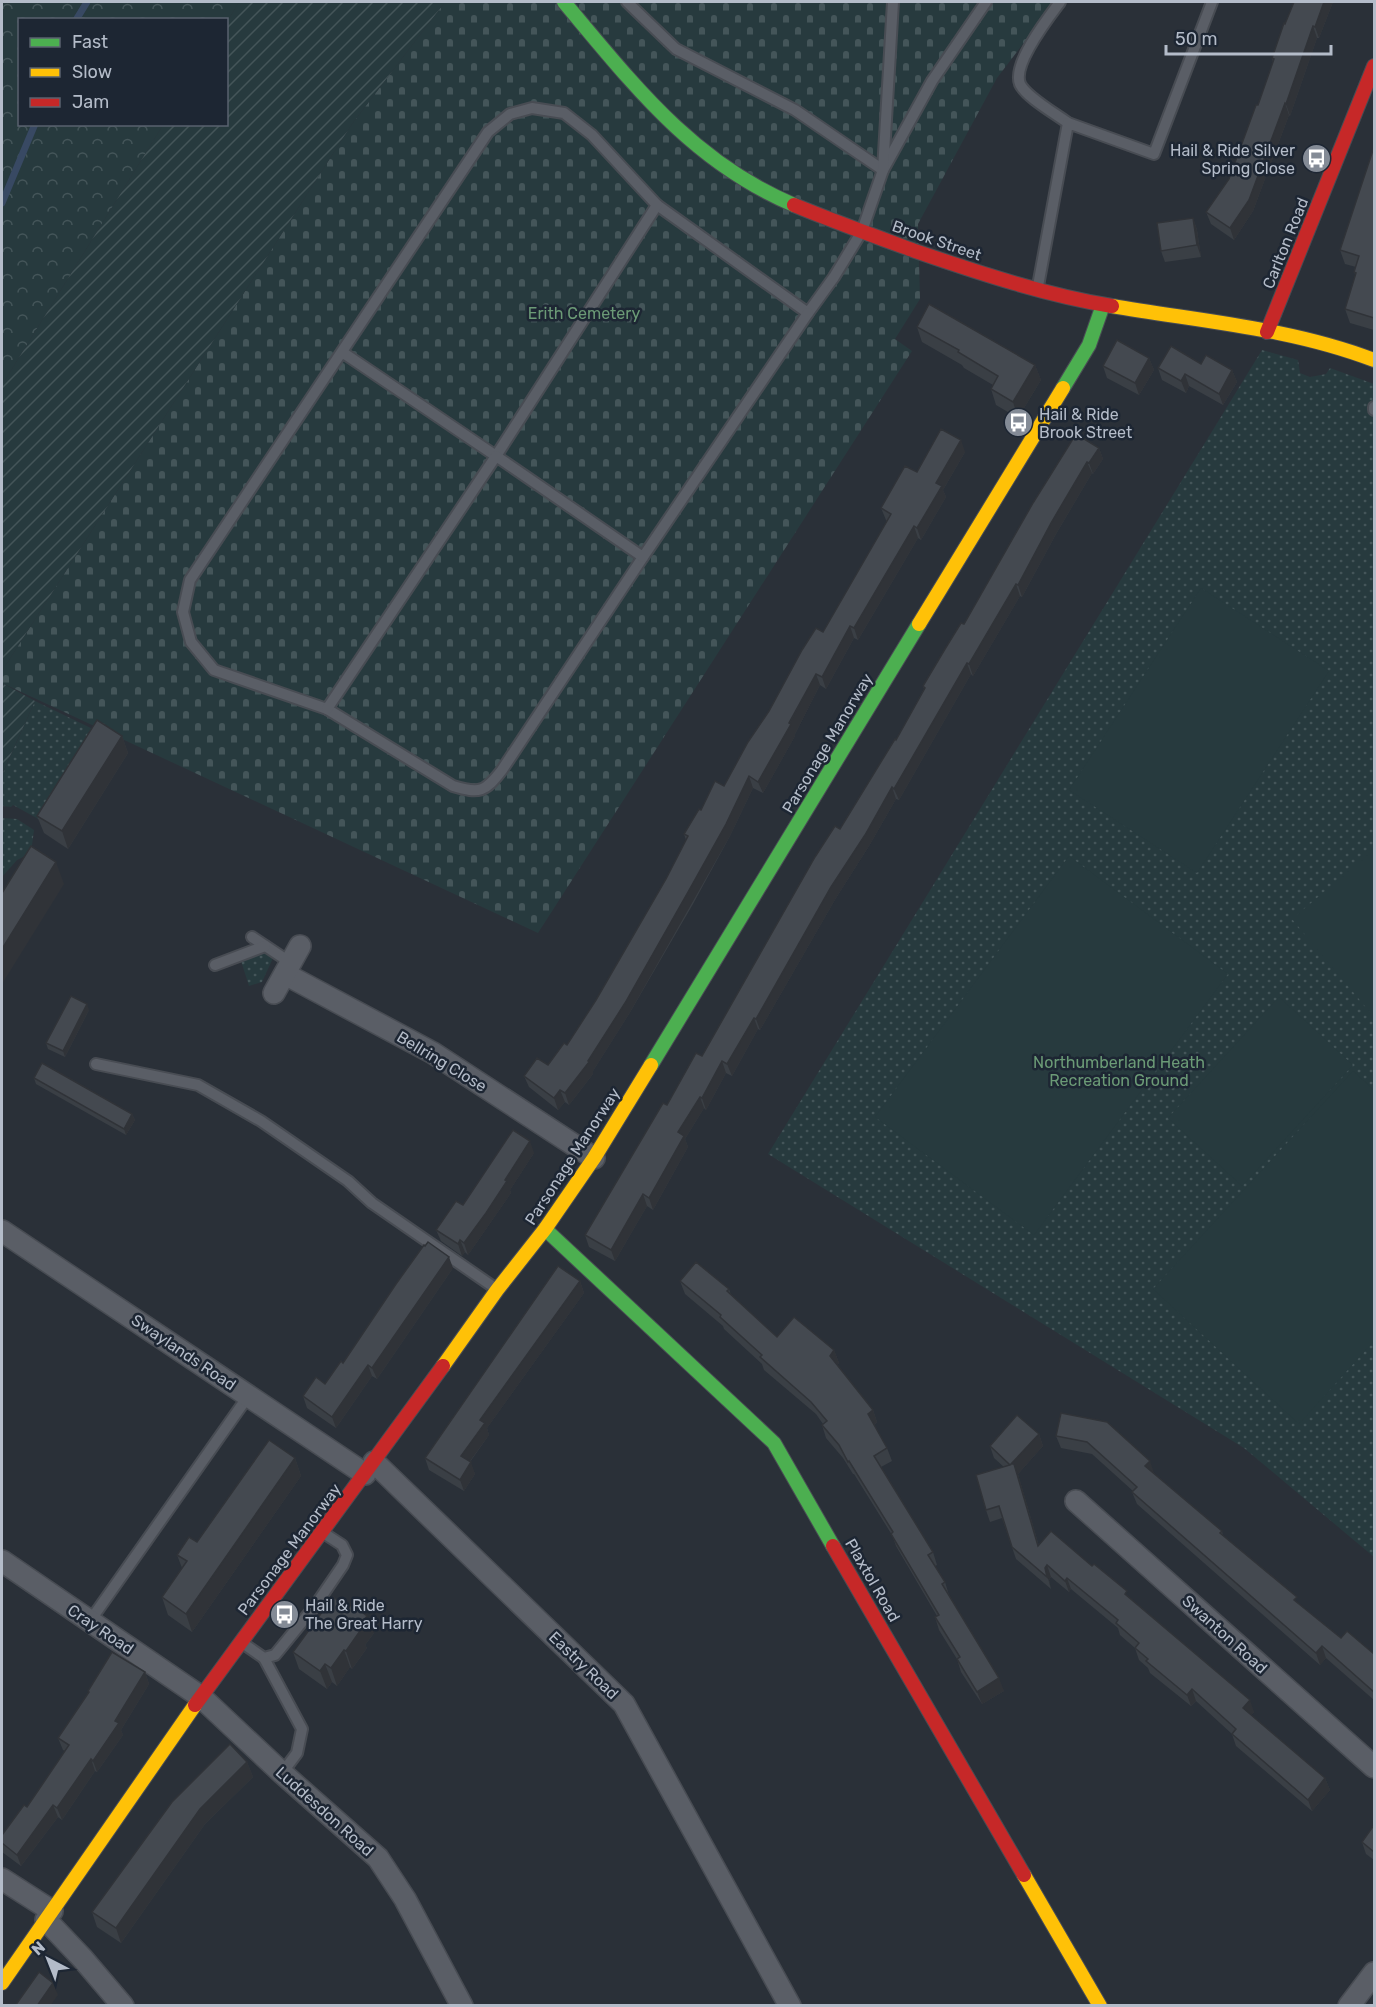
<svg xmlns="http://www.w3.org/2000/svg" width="1376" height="2007" font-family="Rubik,sans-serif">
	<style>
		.grass { fill: url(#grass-dots) }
		.forest { fill: url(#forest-crowns) }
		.cemetery { fill: url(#cemetery-stones) }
		.garden { fill: url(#garden-furrows) }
		.pitch { fill: #273a3e }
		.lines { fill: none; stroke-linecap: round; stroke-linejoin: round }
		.stream { stroke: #384963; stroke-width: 7 }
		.lane-casing { stroke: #484c53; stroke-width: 14 }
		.street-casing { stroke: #484c53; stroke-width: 24 }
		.fast-casing { stroke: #484c53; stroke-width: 16 }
		.slow-casing { stroke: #484c53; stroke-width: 16 }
		.jam-casing { stroke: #484c53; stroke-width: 16 }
		.lane { stroke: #5a5e66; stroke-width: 10 }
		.street { stroke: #5a5e66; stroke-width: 21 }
		.fast { stroke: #4caf50; stroke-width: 14 }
		.slow { stroke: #ffc107; stroke-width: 14 }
		.jam { stroke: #c62828; stroke-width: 14 }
		.wall { fill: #3a3f45 }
		.shaded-wall { fill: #303338 }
		.building { fill: #444950; stroke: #303338; stroke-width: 1.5 }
		.labels { text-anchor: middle; stroke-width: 5; stroke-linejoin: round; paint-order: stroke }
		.poi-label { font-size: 16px; fill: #b4bcc9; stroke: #1d2633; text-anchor: start }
		.street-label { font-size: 16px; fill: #b4bcc9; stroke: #1d2633 }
		.park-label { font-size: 16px; fill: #6b9a76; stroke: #1d2633 }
	</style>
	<defs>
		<pattern id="grass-dots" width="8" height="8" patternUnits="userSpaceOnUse" patternTransform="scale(1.5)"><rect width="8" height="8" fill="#273a3e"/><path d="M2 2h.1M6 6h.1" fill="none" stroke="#445559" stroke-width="1.8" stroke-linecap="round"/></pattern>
		<pattern id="forest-crowns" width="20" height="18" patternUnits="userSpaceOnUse" patternTransform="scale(1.5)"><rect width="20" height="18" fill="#273a3e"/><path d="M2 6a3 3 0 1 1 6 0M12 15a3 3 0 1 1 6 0" fill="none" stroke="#445559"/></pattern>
		<pattern id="cemetery-stones" width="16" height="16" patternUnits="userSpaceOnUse" patternTransform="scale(1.5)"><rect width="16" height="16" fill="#273a3e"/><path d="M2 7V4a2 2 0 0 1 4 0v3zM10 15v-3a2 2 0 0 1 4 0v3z" fill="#445559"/></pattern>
		<pattern id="garden-furrows" width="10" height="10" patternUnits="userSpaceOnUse" patternTransform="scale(1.5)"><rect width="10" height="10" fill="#273a3e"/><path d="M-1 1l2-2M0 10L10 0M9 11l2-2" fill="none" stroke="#445559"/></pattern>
	</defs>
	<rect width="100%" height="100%" fill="#2a3038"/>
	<!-- grass -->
	<g class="grass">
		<path d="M1262 350 1298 360 1300 373 1310 377 1326 374 1330 368 1374 384V1557L1244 1448 768 1154Z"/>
		<path d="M35 701 97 731 42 821 13 805 11 807 2 806V775Z"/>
		<path d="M2 818 17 819 34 830 31 853 17 860 2 877Z"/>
		<path d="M265 953 273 958 262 982 249 986 241 961Z"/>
	</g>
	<!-- forest -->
	<path class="forest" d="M2 2H239L227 22 226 20H20V124L163 125 2 385Z"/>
	<!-- cemetery -->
	<path class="cemetery" d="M445 2H1055L997 78 918 224 920 299 895 339 912 351 538 933 2 683V671L352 124Z"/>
	<!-- garden -->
	<g class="garden">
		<path d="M239 2H445L352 124 2 671V385L163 125 226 124 227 22Z"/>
		<path d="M2 683 35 701 3 772 2 771Z"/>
	</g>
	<!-- pitch -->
	<g class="pitch">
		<path d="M1201 588 1329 671 1197 873 1069 790Z"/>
		<path d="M1374 850V1017L1292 919Z"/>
		<path d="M1069 856 1228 974 1034 1235 875 1117Z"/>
		<path d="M1279 997 1353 1065 1242 1186 1168 1118Z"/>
		<path d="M1353 1071 1374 1090V1341L1299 1424 1153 1289Z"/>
	</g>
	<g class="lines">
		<!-- stream -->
		<g class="stream">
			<path d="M76 20 87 2"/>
			<path d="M2 203 35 124"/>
		</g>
		<defs>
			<g id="lane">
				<path d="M627 2 676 49 795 110 883 170 932 81 986 2"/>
				<path d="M1060 2C1048 18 1012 64 1020 84 1026 97 1056 114 1068 123"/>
				<path d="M657 205 808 313 834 277 862 231 883 170 893 2"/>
				<path d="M1038 286 1068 123 1154 154 1212 2"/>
				<path d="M342 352 496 456 657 205 592 135 564 113 532 108 510 114 488 132 190 580 183 612 191 642 214 670 327 709 453 786C480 794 485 792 502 770L643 557"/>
				<path d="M1374 407V410"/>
				<path d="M327 709 496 456 643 557 808 313"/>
				<path d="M252 937 291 963"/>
				<path d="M215 965 265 946"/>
				<path d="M96 1064 198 1085 261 1121 348 1181 372 1203 495 1288"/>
				<path d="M90 1621 249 1395"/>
				<path d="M241 1642 264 1658 275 1655 315 1606 343 1565 347 1555 342 1545 322 1532"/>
				<path d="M264 1658 302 1729 297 1753 282 1773"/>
			</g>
			<g id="street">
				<path d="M285 974 433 1053 594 1158"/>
				<path d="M274 993 300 946"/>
				<path d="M2 1231 365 1474"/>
				<path d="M374 1462 624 1704 790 2006"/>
				<path d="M1076 1501 1374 1767"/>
				<path d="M2 1561 201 1697 282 1773 378 1858 405 1899 462 2006"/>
				<path d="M2 1879 52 1911"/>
				<path d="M46 1920 83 1959 123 2006"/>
				<path d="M1349 2006 1374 1973"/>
			</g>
			<g id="fast">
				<path d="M564 2C633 84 692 162 794 205"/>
				<path d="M1063 388 1089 345 1103 305"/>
				<path d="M651 1065 919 624"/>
				<path d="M545 1229 774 1443 833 1546"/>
			</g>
			<g id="slow">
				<path d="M1112 306C1199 321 1291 328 1374 360"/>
				<path d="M919 624 1063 388"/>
				<path d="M443 1366 497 1290 545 1229 594 1158 651 1065"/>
				<path d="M1024 1875 1100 2006"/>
				<path d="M2 1983 195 1705"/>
			</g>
			<g id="jam">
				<path d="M794 205C835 222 877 237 918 252 982 274 1046 295 1112 306"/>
				<path d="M1267 332 1374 66"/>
				<path d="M833 1546 1024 1875"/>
				<path d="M195 1705 443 1366"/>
			</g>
		</defs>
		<!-- lane casing -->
		<use href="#lane" class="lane-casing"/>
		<!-- street casing -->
		<use href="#street" class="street-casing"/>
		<!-- fast casing -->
		<use href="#fast" class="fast-casing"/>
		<!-- slow casing -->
		<use href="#slow" class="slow-casing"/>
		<!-- jam casing -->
		<use href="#jam" class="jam-casing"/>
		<!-- lane -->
		<use href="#lane" class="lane"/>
		<!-- street -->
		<use href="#street" class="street"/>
		<!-- fast -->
		<use href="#fast" class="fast"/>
		<!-- slow -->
		<use href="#slow" class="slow"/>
		<!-- jam -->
		<use href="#jam" class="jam"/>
	</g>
	<!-- wall -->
	<g class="wall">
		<path d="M1294 2H1333L1319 38H1317L1290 116 1289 115 1253 211 1234 240 1211 224 1206 212 1229 179 1258 105 1273 62 1272 58Z"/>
		<path d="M1374 147V330L1350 323 1345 309 1356 276 1354 272 1356 267 1345 264 1340 250Z"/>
		<path d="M1193 218 1197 230 1201 257 1165 262 1161 251Z"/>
		<path d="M917 327 1035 365 1041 380 1018 418 996 405 991 389 993 385 964 368 962 365 922 342Z"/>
		<path d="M1149 358 1154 370 1139 395 1107 378 1103 366Z"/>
		<path d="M1201 364 1232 370 1237 382 1223 405 1189 386 1186 393 1162 380 1158 368Z"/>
		<path d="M1099 448 1103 459 1093 474 1092 473 1056 534 1022 597 1020 596 973 676 971 674 899 800 896 799 869 846 836 898 760 1030 758 1029 732 1076 726 1073 706 1110 704 1108 685 1139 688 1147 653 1210 647 1206 615 1261 589 1247 585 1235 667 1105 702 1056 840 829 896 740 924 689 923 686 964 624Z"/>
		<path d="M965 452 943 490 946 497 921 540 918 538 858 640 854 638 826 689 820 685 795 734V736L763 793 753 788 730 836 693 904 629 1014 593 1071V1074L569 1105 565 1102 558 1110 529 1087 524 1076 548 1065 567 1045 596 1000 666 879 686 840 684 834 701 810 724 786 823 632 887 521 886 520 881 508 917 472Z"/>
		<path d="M122 736 128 753 68 849 44 833 37 816Z"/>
		<path d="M89 1010 65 1057 48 1049 46 1043Z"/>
		<path d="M34 1078 132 1114 135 1120 126 1135 36 1084Z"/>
		<path d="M534 1153 510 1190 511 1193 468 1255 465 1252 462 1256 441 1241 436 1230 463 1205Z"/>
		<path d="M453 1268 377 1379 372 1376 336 1428 307 1408 303 1396 325 1384Z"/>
		<path d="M580 1281 584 1293 487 1428 489 1435 470 1462 475 1474 464 1491 429 1470 425 1458Z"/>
		<path d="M680 1281 729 1289 731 1295 777 1337 834 1350 839 1363 837 1365 873 1410 877 1422 874 1425 887 1448 892 1461 881 1467 933 1552 937 1565 935 1566 945 1582 949 1595 1004 1691 982 1704 961 1672 957 1659 939 1630 935 1617 937 1616 896 1546 892 1535 854 1474H853L843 1458 826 1438 822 1425 823 1424 816 1414 764 1370 762 1364 724 1329 723 1326 685 1294Z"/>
		<path d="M1061 1413 1154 1473V1474L1222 1531 1223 1536 1299 1604 1341 1638 1374 1654V1700L1326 1658 1320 1665 1137 1504 1132 1492 1133 1491 1092 1454 1061 1448 1056 1436Z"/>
		<path d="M1039 1434 1043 1446 1018 1474 1039 1546 1130 1599 1254 1712 1251 1715 1325 1778 1330 1790 1312 1811 1236 1746 1232 1734 1196 1701 1191 1706 1150 1673 1148 1668 1139 1660 1135 1648 1120 1635 1118 1628 1071 1589 1069 1592 1051 1577 1049 1580 1051 1589 1016 1559 1002 1518 990 1522 986 1510 1004 1467 994 1458 990 1446Z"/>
		<path d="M295 1458 301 1476 192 1632 168 1615 162 1597 182 1568 177 1555 197 1542Z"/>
		<path d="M374 1633 365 1645 367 1648 352 1669 350 1667 337 1686 332 1682 327 1689 299 1669 293 1652Z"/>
		<path d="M145 1672 149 1684 121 1730 123 1735 97 1772 95 1771 62 1820 58 1817 21 1866 2 1852V1843L65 1751 63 1750 58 1738 88 1693V1691Z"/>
		<path d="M247 1762 253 1777 205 1824 121 1943 97 1927 92 1912Z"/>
		<path d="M1374 1825V1860L1366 1854 1362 1842Z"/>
	</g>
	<!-- shaded-wall -->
	<g class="shaded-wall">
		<path d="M1324 2H1333L1319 38 1315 27Z"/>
		<path d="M1313 26 1317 38 1290 116 1286 104Z"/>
		<path d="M1285 103 1289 115 1253 211 1234 240 1230 228Z"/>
		<path d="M1193 218 1197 230 1201 257 1197 245Z"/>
		<path d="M1149 358 1154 370 1139 395 1135 383Z"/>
		<path d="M1035 365 1041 380 1018 418 1013 402Z"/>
		<path d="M1232 370 1237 382 1223 405 1219 394Z"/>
		<path d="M1185 374 1189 386 1186 393 1181 381Z"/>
		<path d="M961 440 965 452 943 490 946 497 921 540 917 528 936 483Z"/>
		<path d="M1099 448 1103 459 1093 474 1089 463Z"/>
		<path d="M1087 462 1092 473 1056 534 1022 597 1018 585 1051 523Z"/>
		<path d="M914 526 918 538 858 640 854 628Z"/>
		<path d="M1016 584 1020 596 973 676 969 664Z"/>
		<path d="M850 626 854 638 826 689 822 677Z"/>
		<path d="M967 663 971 674 899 800 894 789Z"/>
		<path d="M816 674 820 685 795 734V736L763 793 758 782Z"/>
		<path d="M122 736 128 753 68 849 62 831Z"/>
		<path d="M749 776 753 788 730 836 629 1014 593 1071V1074L569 1105 565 1093 588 1061Z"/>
		<path d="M892 787 896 799 869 846 836 898 760 1030 756 1019 831 887Z"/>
		<path d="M56 862 64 884 2 984V949Z"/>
		<path d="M87 1004 89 1010 65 1057 63 1051Z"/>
		<path d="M754 1018 758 1029 732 1076 727 1064Z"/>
		<path d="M722 1061 726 1073 706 1110 702 1098Z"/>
		<path d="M560 1090 565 1102 558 1110 554 1098Z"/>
		<path d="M700 1097 704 1108 685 1139 688 1147 653 1210 649 1198 678 1132Z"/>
		<path d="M132 1114 135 1120 126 1135 124 1129Z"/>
		<path d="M530 1141 534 1153 510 1190 511 1193 468 1255 464 1243Z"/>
		<path d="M643 1194 647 1206 615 1261 611 1250Z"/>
		<path d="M460 1240 465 1252 462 1256 458 1244Z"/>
		<path d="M449 1257 453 1268 377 1379 372 1368Z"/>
		<path d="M580 1281 584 1293 487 1428 489 1435 465 1468 461 1456 480 1420Z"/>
		<path d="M834 1350 839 1363 834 1369 830 1356Z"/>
		<path d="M368 1365 372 1376 336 1428 332 1417Z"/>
		<path d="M873 1410 877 1422 872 1427 868 1414Z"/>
		<path d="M1039 1434 1043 1446 1018 1474 1042 1558 1011 1464Z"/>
		<path d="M295 1458 301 1476 192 1632 186 1614Z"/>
		<path d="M1150 1461 1154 1473 1150 1478 1145 1466Z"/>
		<path d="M471 1462 475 1474 464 1491 460 1480Z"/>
		<path d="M1047 1565 1051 1577 1049 1580 1051 1589 1045 1568Z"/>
		<path d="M1067 1578 1071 1589 1069 1592 1065 1581Z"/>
		<path d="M367 1616 374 1633 365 1645 367 1648 352 1669 346 1651 358 1629Z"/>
		<path d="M1322 1646 1326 1658 1320 1665 1316 1653Z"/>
		<path d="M344 1650 350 1667 337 1686 331 1668Z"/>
		<path d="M325 1664 332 1682 327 1689 320 1671Z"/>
		<path d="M145 1672 149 1684 121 1730 123 1735 97 1772 93 1761 115 1721Z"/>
		<path d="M999 1678 1004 1691 982 1704 977 1692Z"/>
		<path d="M1192 1689 1196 1701 1191 1706 1187 1695Z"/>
		<path d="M1250 1700 1254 1712 1247 1720 1243 1708Z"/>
		<path d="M91 1759 95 1771 62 1820 57 1808Z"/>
		<path d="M247 1762 253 1777 205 1824 121 1943 116 1928 200 1809Z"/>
		<path d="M1325 1778 1330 1790 1312 1811 1308 1800Z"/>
		<path d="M53 1805 58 1817 21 1866 17 1855Z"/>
		<path d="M53 1983 58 1995 50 2006H37Z"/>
	</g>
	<!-- building -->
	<g class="building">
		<path d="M1294 2H1324L1315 27 1313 26 1286 104 1285 103 1249 200 1230 228 1206 212 1229 179 1256 105H1258L1274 59 1272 58 1284 23 1285 24Z"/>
		<path d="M1374 147V318L1345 309 1356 273 1354 272 1359 256 1340 250Z"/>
		<path d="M1193 218 1197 245 1161 251 1157 223Z"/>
		<path d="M929 304 1035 365 1013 402 991 389 998 376 958 352 959 350 917 327Z"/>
		<path d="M1117 340 1149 358 1135 383 1103 366Z"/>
		<path d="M1171 346 1201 364 1206 355 1232 370 1219 394 1185 374 1181 381 1158 368Z"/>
		<path d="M941 429 961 440 936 483 942 486 917 528 914 526 854 628 850 626 822 677 816 674 789 723 791 724 758 782 749 776 726 824 688 892 625 1003 588 1061 589 1062 565 1093 560 1090 554 1098 524 1076 537 1058 548 1065 564 1043 567 1045 596 1000 666 879 688 836 684 834 699 809 701 810 715 781 724 786 748 742 769 711 802 650 816 628 823 632 891 514 881 508 905 466 917 472Z"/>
		<path d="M1076 434 1099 448 1089 463 1087 462 1051 523 1018 585 1016 584 969 664 967 663 894 789 892 787 865 835 831 887 756 1019 754 1018 727 1064 722 1061 702 1098 700 1097 678 1132 684 1136 649 1198 643 1194 611 1250 585 1235 663 1103 667 1105 696 1053 702 1056 815 857 835 826 840 829 895 739 896 740 925 688 923 686 945 649 961 623 964 624 1033 503Z"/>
		<path d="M97 720 122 736 62 831 37 816Z"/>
		<path d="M31 846 56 862 2 949V893Z"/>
		<path d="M71 996 87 1004 63 1051 46 1043Z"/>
		<path d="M42 1063 132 1114 124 1129 34 1078Z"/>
		<path d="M513 1130 530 1141 505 1180 507 1181 486 1213 464 1243 460 1240 458 1244 436 1230 456 1201 463 1205Z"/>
		<path d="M428 1242 449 1257 372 1368 368 1365 332 1417 303 1396 316 1377 325 1384 341 1361 343 1363 396 1284 424 1245 425 1246Z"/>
		<path d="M696 1262 729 1289 727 1291 777 1337 794 1317 834 1350 830 1356 873 1410 868 1414 887 1448 874 1456 933 1552 928 1555 945 1582 942 1584 999 1678 977 1692 957 1659 960 1657 935 1617 939 1615 891 1534 893 1532 849 1461 848 1462 839 1445 822 1425 827 1421 811 1402 760 1357 762 1355 720 1317 721 1315 680 1281Z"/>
		<path d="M558 1266 580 1281 480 1420 485 1423 461 1456 471 1462 460 1480 425 1458Z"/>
		<path d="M1061 1413 1107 1422 1150 1461 1145 1466 1222 1531 1220 1533 1297 1597 1294 1600 1341 1638 1347 1631 1374 1654V1692L1322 1646 1316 1653 1132 1492 1137 1487 1087 1442 1056 1436Z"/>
		<path d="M1017 1415 1039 1434 1011 1464H1014L1038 1546 1051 1531 1092 1566 1094 1564 1127 1591 1125 1594 1250 1700 1243 1708 1325 1778 1308 1800 1232 1734 1236 1729 1192 1689 1187 1695 1146 1661 1148 1659 1135 1648 1139 1643 1116 1623 1118 1620 1067 1578 1065 1581 1047 1565 1045 1568 1047 1577 1012 1547 999 1506 986 1510 976 1475 1010 1465 990 1446Z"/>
		<path d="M269 1440 295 1458 186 1614 162 1597 187 1561 177 1555 189 1537 197 1542Z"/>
		<path d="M333 1597 349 1608 351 1604 367 1616 358 1629 360 1631 346 1651 344 1650 331 1668 325 1664 320 1671 293 1652Z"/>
		<path d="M112 1652 145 1672 115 1721 119 1723 93 1761 91 1759 57 1808 53 1805 17 1855 2 1843V1835L24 1805 27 1807 69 1745 58 1738 89 1692 88 1691Z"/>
		<path d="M230 1744 247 1762 200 1809 116 1928 92 1912 172 1802Z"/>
		<path d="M1374 1825V1852L1362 1842Z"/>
		<path d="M39 1972 53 1983 37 2006H15Z"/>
	</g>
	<!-- icons -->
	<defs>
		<symbol id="bus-disc" viewBox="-11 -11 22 22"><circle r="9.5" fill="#848b96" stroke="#1d2633"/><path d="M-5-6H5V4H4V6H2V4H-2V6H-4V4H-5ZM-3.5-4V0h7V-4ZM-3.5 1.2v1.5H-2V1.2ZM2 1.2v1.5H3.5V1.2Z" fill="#fff"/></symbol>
	</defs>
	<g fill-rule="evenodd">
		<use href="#bus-disc" x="1300" y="142" width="33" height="33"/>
		<use href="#bus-disc" x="1002" y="406" width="33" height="33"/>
		<use href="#bus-disc" x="268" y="1598" width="33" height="33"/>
	</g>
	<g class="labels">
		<!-- poi labels -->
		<g class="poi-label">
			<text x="1295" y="156" text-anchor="end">Hail &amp; Ride Silver<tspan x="1295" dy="18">Spring Close</tspan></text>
			<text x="1039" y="420">Hail &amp; Ride<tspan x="1039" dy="18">Brook Street</tspan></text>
			<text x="305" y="1611">Hail &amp; Ride<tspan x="305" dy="18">The Great Harry</tspan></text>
		</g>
		<!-- street labels -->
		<g class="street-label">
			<text transform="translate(937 240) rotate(19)" y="6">Brook Street</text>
			<text transform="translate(1285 243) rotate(-68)" y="6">Carlton Road</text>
			<text transform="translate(827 743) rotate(-59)" y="6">Parsonage Manorway</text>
			<text transform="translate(442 1061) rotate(31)" y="6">Bellring Close</text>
			<text transform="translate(572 1156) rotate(-57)" y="6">Parsonage Manorway</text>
			<text transform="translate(184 1352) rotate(34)" y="6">Swaylands Road</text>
			<text transform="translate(289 1549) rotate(-53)" y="6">Parsonage Manorway</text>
			<text transform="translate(873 1580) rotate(60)" y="6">Plaxtol Road</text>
			<text transform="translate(101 1629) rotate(34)" y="6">Cray Road</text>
			<text transform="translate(1225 1634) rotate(42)" y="6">Swanton Road</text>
			<text transform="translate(584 1665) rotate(44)" y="6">Eastry Road</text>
			<text transform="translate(325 1811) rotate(42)" y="6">Luddesdon Road</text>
		</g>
		<!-- park labels -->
		<g class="park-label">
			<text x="584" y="319">Erith Cemetery</text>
			<text x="1119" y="1068">Northumberland Heath<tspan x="1119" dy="18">Recreation Ground</tspan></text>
		</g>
	</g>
	<!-- border -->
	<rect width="1376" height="2007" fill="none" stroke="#b4bcc9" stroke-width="6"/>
	<!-- legend -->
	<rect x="18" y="18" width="210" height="108" fill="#1d2633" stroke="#59626f" stroke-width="1.5"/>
	<rect x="30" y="38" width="30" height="9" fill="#4caf50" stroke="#59626f" stroke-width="1.5"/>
	<text x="72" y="48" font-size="18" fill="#b4bcc9">Fast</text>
	<rect x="30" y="68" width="30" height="9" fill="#ffc107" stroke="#59626f" stroke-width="1.5"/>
	<text x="72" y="78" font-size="18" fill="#b4bcc9">Slow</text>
	<rect x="30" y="98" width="30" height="9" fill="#c62828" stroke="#59626f" stroke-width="1.5"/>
	<text x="72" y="108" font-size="18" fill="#b4bcc9">Jam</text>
	<!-- north arrow -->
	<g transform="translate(48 1959) rotate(318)" stroke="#1d2633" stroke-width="4.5" paint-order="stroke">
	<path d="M0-4.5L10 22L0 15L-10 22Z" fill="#b4bcc9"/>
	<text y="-9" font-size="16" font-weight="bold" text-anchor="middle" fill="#b4bcc9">N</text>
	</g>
	<!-- scale -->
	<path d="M1166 45v9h165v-9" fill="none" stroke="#b4bcc9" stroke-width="3"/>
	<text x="1175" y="45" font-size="18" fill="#b4bcc9" stroke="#1d2633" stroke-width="4.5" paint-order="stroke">50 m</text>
</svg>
